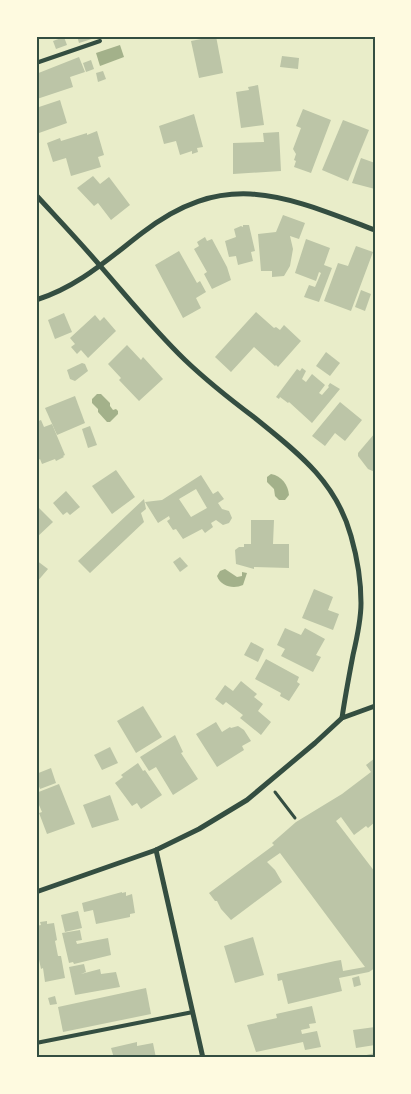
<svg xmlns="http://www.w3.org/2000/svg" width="411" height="1094" font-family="'Noto Sans',sans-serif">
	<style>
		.water { fill: #a3b18a }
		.building { fill: #bcc5a7; fill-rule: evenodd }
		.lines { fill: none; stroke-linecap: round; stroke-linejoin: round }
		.path { stroke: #344e41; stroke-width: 3 }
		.service { stroke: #344e41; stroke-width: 4 }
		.minor { stroke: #344e41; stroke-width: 5 }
		.neatline { fill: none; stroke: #344e41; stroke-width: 2 }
	</style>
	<rect width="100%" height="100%" fill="#e9edc9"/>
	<!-- water -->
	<g class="water">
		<path d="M120 45 124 57 100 66 96 53Z"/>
		<path d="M97 394H101L110 403V406L113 410 116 409 118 411V414L110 422H107L98 412V409L92 403V399Z"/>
		<path d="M271 474C282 476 288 485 289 495L285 500H279L275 496 274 489 267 482V477Z"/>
		<path d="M225 569 237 577 242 576V572L247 573 243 585C234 589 221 587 217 576L220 571Z"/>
	</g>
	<!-- building -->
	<g class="building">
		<path d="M77 36H98V37L79 43Z"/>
		<path d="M216 36 223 73 199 78 191 41Z"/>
		<path d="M64 37 67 45 56 49 53 41Z"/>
		<path d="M282 56 299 58 298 69 280 67Z"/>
		<path d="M79 57 85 72 70 77 73 87 37 99 36 74Z"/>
		<path d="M91 60 94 69 86 72 83 63Z"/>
		<path d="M103 71 106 79 98 82 96 73Z"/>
		<path d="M258 85 264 125 241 128 236 92 249 90 248 87Z"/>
		<path d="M60 100 67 123 39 133 36 127V108Z"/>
		<path d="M303 109 331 120 311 173 294 167 296 161 294 160 296 154 293 149 301 128 296 126Z"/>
		<path d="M194 114 203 147 197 148 198 152 192 154V151L180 155 176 141 164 144 159 126Z"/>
		<path d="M343 120 369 130 348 181 322 170Z"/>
		<path d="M97 131 104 155 98 157 101 167 71 176 66 158 53 162 47 143 60 138 61 141 87 133V135Z"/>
		<path d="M279 132 281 171 233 174V143L264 142 263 133Z"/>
		<path d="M361 158 375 163V189L352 183Z"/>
		<path d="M93 176 100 184 109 177 130 205 111 220 98 203 94 206 77 188Z"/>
		<path d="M283 215 305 223 299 239 290 236 293 249 290 266 284 276 272 277V271H261L258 234 276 232Z"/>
		<path d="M243 225H249L255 251 251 252 253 261 238 265 236 256 229 257 225 241 236 237 234 229 241 226 243 227Z"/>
		<path d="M205 237 207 241 212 239 227 267 231 280 212 289 204 274 207 272 194 249 199 246 197 242Z"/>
		<path d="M306 239 330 248 324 265 332 268 319 302 304 297 309 285 315 287 321 273 319 272 316 281 295 273Z"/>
		<path d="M356 246 373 252 351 311 324 301 338 263 348 266Z"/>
		<path d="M179 251 197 283 200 281 206 292 196 298 201 308 183 318 155 265Z"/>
		<path d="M361 290 371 294 365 311 355 307Z"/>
		<path d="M256 312 274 328 276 327 280 330 284 325 301 341 278 367 276 365 275 366 254 347 231 372 215 357Z"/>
		<path d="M64 313 72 332 55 339 48 320Z"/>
		<path d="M95 315 100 321 104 317 116 331 88 358 81 350 77 354 71 347 75 344 70 338Z"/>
		<path d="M127 345 141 360 143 357 163 379 139 401 119 380 121 378 108 364Z"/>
		<path d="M326 352 340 363 330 376 316 366Z"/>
		<path d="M82 363 85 364 88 371 75 381 70 379 67 370Z"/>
		<path d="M302 368 306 371 302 379 306 382 312 374 325 385 319 393 322 395 329 387 328 386 330 383 340 389 312 423 289 402 288 403 280 397 279 399 276 397 297 369 300 371Z"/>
		<path d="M75 396 85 423 57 435 45 408Z"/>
		<path d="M340 402 362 420 345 441 335 433 325 446 312 436Z"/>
		<path d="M41 420 44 427 52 424 65 455 63 456 64 457 56 461 55 459 42 464 40 459 36 461V451H38L36 447V422Z"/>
		<path d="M90 426 97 445 88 448 82 429Z"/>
		<path d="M375 433V472L368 469 358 456V453Z"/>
		<path d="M116 470 135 497 112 514 92 486Z"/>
		<path d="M201 475 213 494 218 491 224 499 218 503 222 509 229 511 232 518 229 523 223 525 216 520 211 523 213 527 205 533 202 529 183 539 176 529 173 530 167 521 170 519 169 516 158 523 145 502 162 500ZM196 489 207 508 191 517 179 499Z"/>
		<path d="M66 491 80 507 70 515 67 512 63 515 53 503Z"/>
		<path d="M144 499 146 509 141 513 144 522 90 573 78 561Z"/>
		<path d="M39 508 53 522 36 538V510Z"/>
		<path d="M251 520H274L273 544H289V568L254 567V569L236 564 235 550 239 547H244V544H251Z"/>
		<path d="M180 557 188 566 180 572 173 562Z"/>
		<path d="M36 560 48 569 36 583Z"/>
		<path d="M314 589 333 597 328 610 339 614 333 630 302 618Z"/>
		<path d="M285 628 301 635 305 628 325 639 316 655 321 657 313 672 281 656 285 649 277 645Z"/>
		<path d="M251 642 264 649 258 662 244 655Z"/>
		<path d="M266 659 299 677 297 682 300 684 289 701 280 696 281 693 255 679Z"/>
		<path d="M241 681 257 694 254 697 263 704 258 711 271 722 261 735 240 718 243 715 226 702 223 705 215 699 225 685 233 691Z"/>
		<path d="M143 706 162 737 136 753 117 721Z"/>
		<path d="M216 722 222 732 230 727 231 728 238 726 244 730 251 741 242 746 244 750 217 767 196 734Z"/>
		<path d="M175 735 183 752 181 753 198 779 173 795 156 767 149 771 140 757Z"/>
		<path d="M110 747 118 763 102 770 94 755Z"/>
		<path d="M375 758V822L368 828 366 826 354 835 341 817 336 821 375 872V968L369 972 339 978 342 991 288 1004 282 980 278 981 277 974 335 961 341 960 343 971 365 967 280 853 267 862 275 870 282 882 231 920 221 909 217 901H215L209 893 274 845 272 843 296 822 342 794 371 772 366 765Z"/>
		<path d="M138 763 143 771 145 770 162 795 141 809 137 803 132 806 115 783 123 777 121 775Z"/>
		<path d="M51 768 56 783 40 789 36 779V774Z"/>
		<path d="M59 784 75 824 47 834 39 813 42 812 36 798V793Z"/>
		<path d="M110 795 119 820 92 828 83 805Z"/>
		<path d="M122 892V893L126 892V896L132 894 135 913 130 914V917L96 924 93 910 84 912 82 903Z"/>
		<path d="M78 911 82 928 65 932 61 915Z"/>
		<path d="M47 921V924L54 923 57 940 55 941 58 956H61L65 978 45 982 43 968 41 969 36 945V926L41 925 40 922Z"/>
		<path d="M80 930 82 940 76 941 77 944 108 938 111 955 74 964 73 962 69 963 62 933Z"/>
		<path d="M253 937 264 975 235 983 224 946Z"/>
		<path d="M84 964 86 972 81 974 100 969 101 974 116 972 120 987 75 995 69 967Z"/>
		<path d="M359 976 361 985 354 987 352 978Z"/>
		<path d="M146 988 151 1014 63 1032 58 1007Z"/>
		<path d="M55 996 57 1004 50 1005 48 998Z"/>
		<path d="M312 1006 316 1023 309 1024 310 1028 301 1030 302 1034 317 1031 321 1047 305 1050 303 1042 256 1052 247 1025 277 1018 276 1014Z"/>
		<path d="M375 1027V1045L356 1048 353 1030Z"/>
		<path d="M137 1042V1046L153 1043 156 1058H114L111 1048Z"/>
		<path d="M375 1053V1058H359L358 1057Z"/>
	</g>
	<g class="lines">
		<!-- path -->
		<path class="path" d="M275 792 295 818"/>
		<!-- service -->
		<g class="service">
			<path d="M36 63 100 41"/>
			<path d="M36 1043 193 1012"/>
		</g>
		<!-- minor -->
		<g class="minor">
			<path d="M36 195C58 219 81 243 102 268 129 299 155 331 185 360 207 381 231 400 255 418 297 452 336 481 351 536 357 557 361 580 361 603 361 620 357 638 353 655 349 676 345 697 342 718"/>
			<path d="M36 300C78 287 108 259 142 233 226 168 285 196 375 230"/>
			<path d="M156 850 203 1058"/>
			<path d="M36 892 156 850 199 829 247 800 315 743 342 718 375 706"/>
		</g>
	</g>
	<!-- border -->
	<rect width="411" height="1094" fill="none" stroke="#fefae0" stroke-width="75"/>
	<rect x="38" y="38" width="336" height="1018" class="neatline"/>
</svg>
